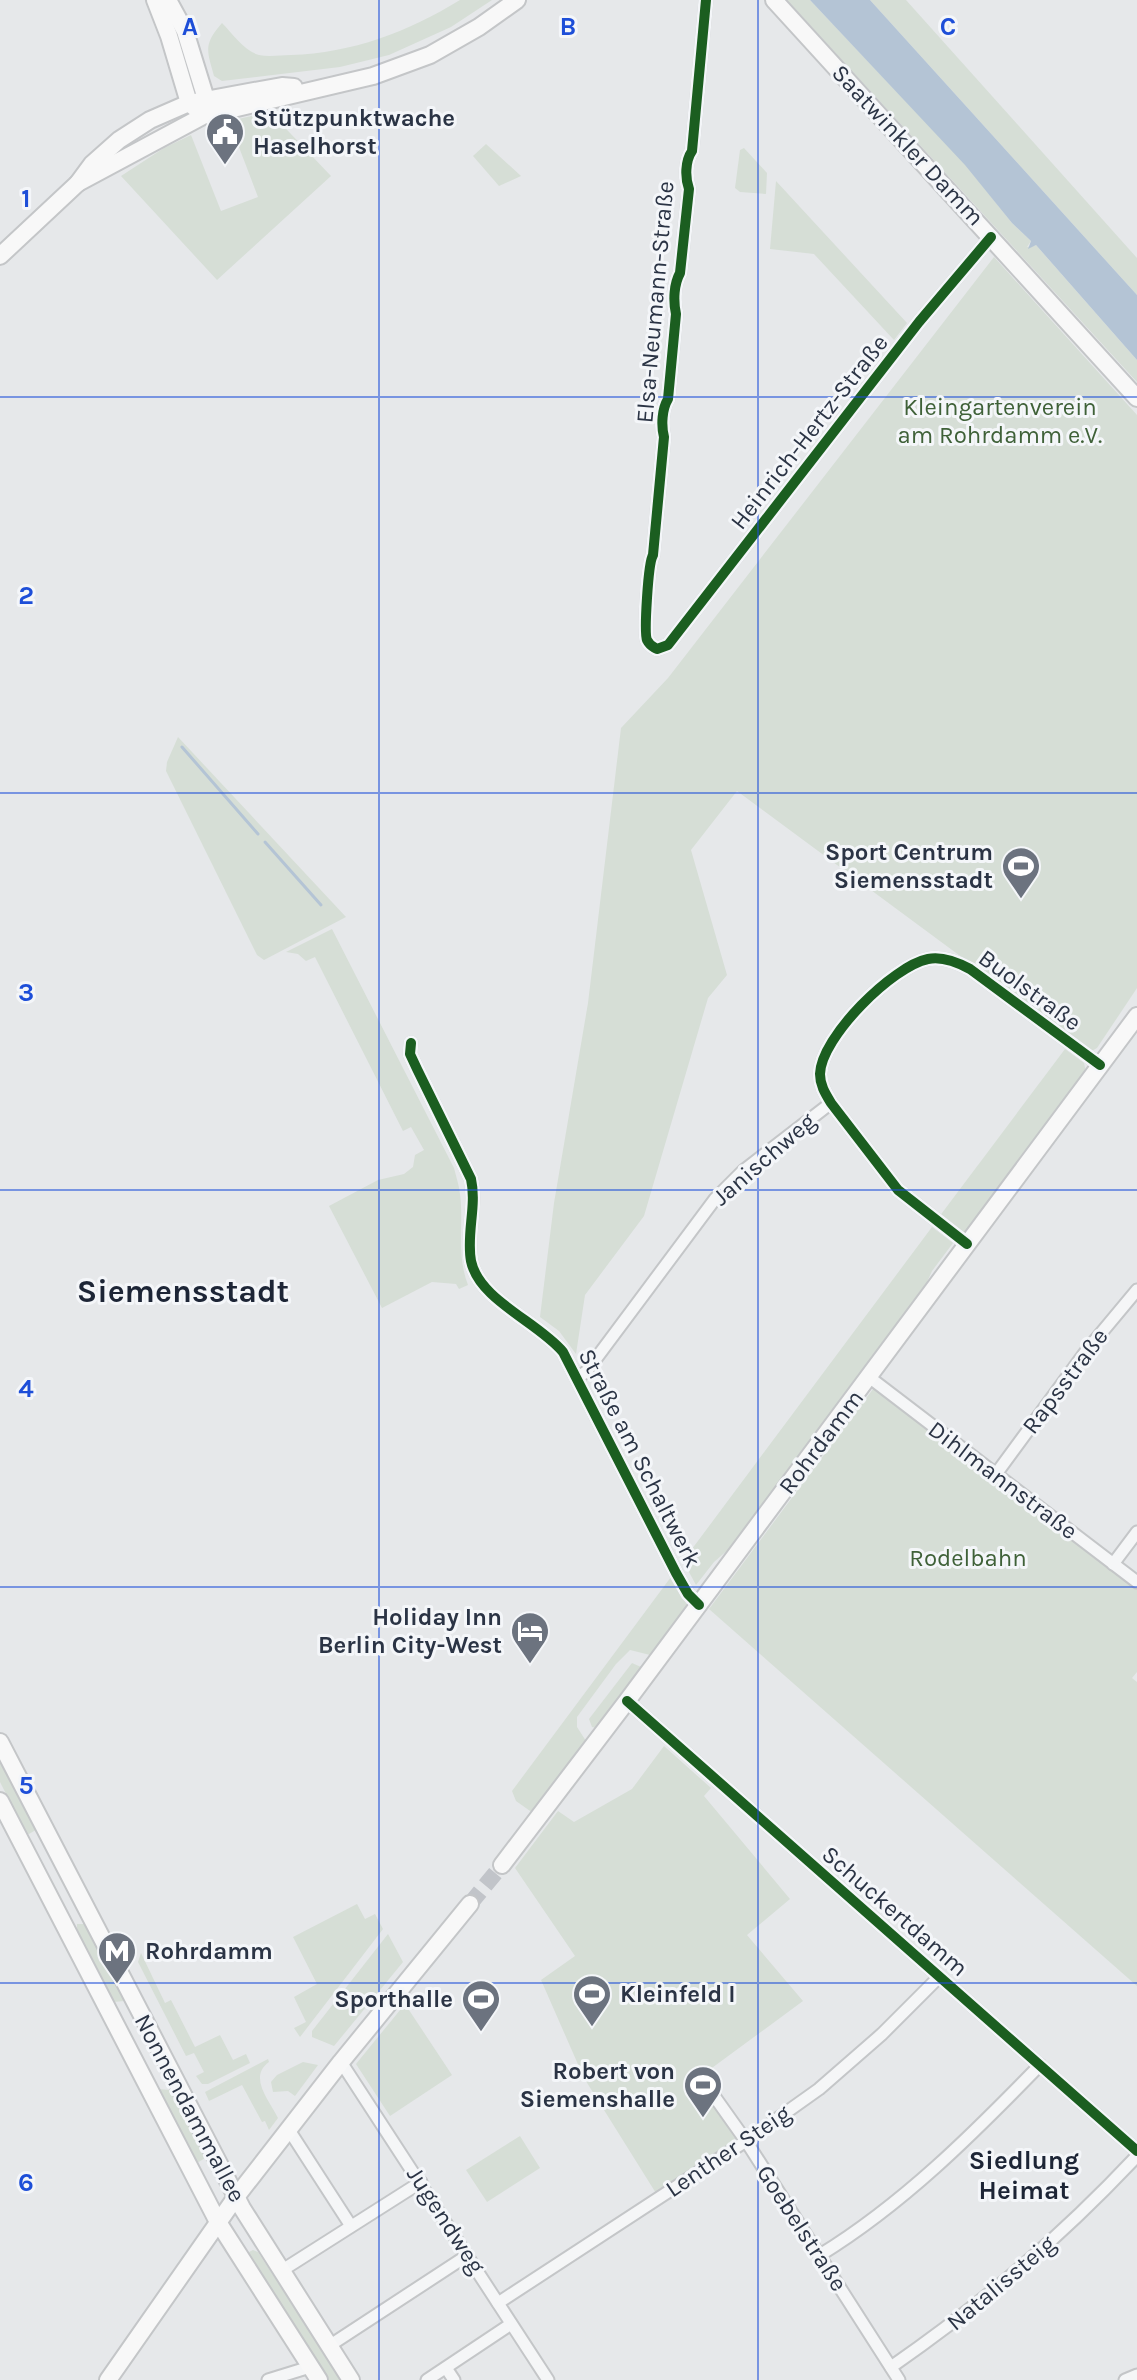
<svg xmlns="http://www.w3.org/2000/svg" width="1137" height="2380" font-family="Karla,sans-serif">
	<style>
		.green { fill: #d6ded6 }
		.water { fill: #b4c4d5 }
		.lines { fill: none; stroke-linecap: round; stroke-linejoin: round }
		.stream { stroke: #b4c4d5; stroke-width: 3 }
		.secondary-tunnel { stroke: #c1c4c9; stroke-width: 16; stroke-dasharray: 16 8; stroke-linecap: butt }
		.street-casing { stroke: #c4c6c8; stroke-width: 15 }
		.secondary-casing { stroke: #c4c6c8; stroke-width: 20 }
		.street { stroke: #f5f6f7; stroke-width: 11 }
		.secondary { stroke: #f8f8f8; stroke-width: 16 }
		.cycleway-casing { stroke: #f4f6f9; stroke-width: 15 }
		.cycleway { stroke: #1b5e20; stroke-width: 10 }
		.grid { fill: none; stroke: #1d4ed8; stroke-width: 2; stroke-opacity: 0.55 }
		.labels { text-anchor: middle; stroke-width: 6; stroke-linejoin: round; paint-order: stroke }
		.poi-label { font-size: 24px; font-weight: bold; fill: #2b3445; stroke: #f4f6f9; text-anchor: end }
		.street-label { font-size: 24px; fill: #2b3445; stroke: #f4f6f9 }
		.park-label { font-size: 24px; fill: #3f6138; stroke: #f4f6f9 }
		.neighbourhood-label { font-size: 26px; font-weight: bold; fill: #1d2536; stroke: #f4f6f9 }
		.district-label { font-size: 32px; font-weight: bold; fill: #1d2536; stroke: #f4f6f9 }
		.grid-label { font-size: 26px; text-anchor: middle; font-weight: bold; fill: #1d4ed8; stroke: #f4f6f9; stroke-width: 6; stroke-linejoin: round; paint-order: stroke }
	</style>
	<rect width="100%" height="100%" fill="#e6e8ea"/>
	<!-- green -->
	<g class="green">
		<path d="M460 0H492L451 27 389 55 340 67 222 81 214 76C207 50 203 45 222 23 233 34 244 51 259 55 269 57 281 55 291 55 352 53 408 32 460 0Z"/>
		<path d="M787 0H810L965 164 1012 223 1031 241 1027 247 1036 245 1137 360V382Z"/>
		<path d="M870 0H906L1137 258V295Z"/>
		<path d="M270 112 331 176 217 280 121 176 164 148 191 135 221 211 258 197 229 121Z"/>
		<path d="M486 144 521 176 499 186 473 156Z"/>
		<path d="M744 148 767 173 766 194 740 192 735 188 740 150Z"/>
		<path d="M776 181 907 323 894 340 814 254 770 249Z"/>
		<path d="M994 257 1137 415V988L1097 1048 1090 1052 737 791 691 850 727 975 708 998 644 1216 585 1295 576 1354 559 1331 540 1317 554 1203 588 1003 621 728 668 678Z"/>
		<path d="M178 737 346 917 264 960 257 955 166 771 167 762Z"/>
		<path d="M332 929 454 1168C456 1176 459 1185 460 1194 464 1225 456 1254 468 1285L459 1289 456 1284 432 1282 382 1308 329 1206 378 1180 404 1174 413 1167 415 1155 424 1150 411 1127 403 1131 315 957 306 961 298 954 286 952Z"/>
		<path d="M1065 1049 1084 1063 1086 1072 967 1231 962 1233 939 1217Z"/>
		<path d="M932 1227 953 1243 932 1271 922 1293 730 1548 714 1562 696 1585 683 1561Z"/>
		<path d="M876 1385 1137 1587V1672L1132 1678 1137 1682V1986L709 1609Z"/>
		<path d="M671 1577 687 1605 650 1655 630 1650 616 1664 577 1717V1727L586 1741 533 1813 516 1801 512 1791Z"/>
		<path d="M632 1663 641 1667 596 1728 592 1727 589 1719Z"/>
		<path d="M664 1746 711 1788 704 1796 790 1899 747 1935 803 2001 701 2076 746 2141 659 2198 584 2078 541 1980 575 1956 515 1868 558 1811 574 1822 632 1789Z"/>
		<path d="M0 1761 36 1830 27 1835 0 1782Z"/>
		<path d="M357 1904 365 1919 375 1914 383 1929 300 2037 294 2028 306 2022 294 1997 317 1984 293 1937Z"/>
		<path d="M77 1924H84L124 2001 114 2002 77 1931Z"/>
		<path d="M388 1934 403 1962 334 2046 312 2037V2031Z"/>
		<path d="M141 1953 165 2003 171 2000 195 2047 220 2035 233 2060 246 2054 250 2063 208 2084H202L196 2076 204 2072 194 2053 186 2056 138 1962Z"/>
		<path d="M405 2004 452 2075 390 2116 356 2064Z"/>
		<path d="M268 2059 269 2062C248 2077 269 2100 278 2118L269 2130 265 2121 262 2122 242 2085 209 2101 205 2092Z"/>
		<path d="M303 2062 318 2065 295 2096 288 2091 273 2092 271 2082 277 2075Z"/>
		<path d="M158 2089 170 2090 205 2158 197 2163Z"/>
		<path d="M520 2136 540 2168 487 2202 466 2170Z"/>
		<path d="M253 2250 258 2252 341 2380H329L249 2257V2252Z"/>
	</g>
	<!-- water -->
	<path class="water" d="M810 0H870L1137 295V360L1036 245 1028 249 1031 241 1012 223 965 165Z"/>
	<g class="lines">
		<!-- stream -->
		<g class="stream">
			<path d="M182 747 258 834"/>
			<path d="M265 842 321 905"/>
		</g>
		<!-- secondary-tunnel -->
		<path class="secondary-tunnel" d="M470 1904 502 1865"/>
		<defs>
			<g id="street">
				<path d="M706 0 692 151C685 161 685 178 689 189L680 273C674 284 673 300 676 314L668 399C662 409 661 425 664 437L653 555C648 563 644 633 647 640 650 646 652 646 657 649L668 645 919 322 991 237"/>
				<path d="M411 1043 410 1054 417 1069 471 1179C477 1206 466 1234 471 1261 479 1300 538 1322 563 1352L676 1573 688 1594 699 1605"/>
				<path d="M967 1244 898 1190 831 1103C825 1093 820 1085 820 1074 821 1037 893 966 928 959 942 956 957 962 970 969L1100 1065"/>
				<path d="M578 1377 586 1372 715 1199 743 1171 831 1103"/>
				<path d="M869 1377 1137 1582"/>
				<path d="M996 1474 1087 1350 1137 1290"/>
				<path d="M1113 1564 1137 1532"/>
				<path d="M627 1701 1137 2151"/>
				<path d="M341 2062 548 2380"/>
				<path d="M702 2079 746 2141 899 2380"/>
				<path d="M289 2130 351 2226"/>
				<path d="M820 2255C903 2204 972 2135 1040 2065"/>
				<path d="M281 2271 421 2182"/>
				<path d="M498 2303 746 2141 819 2089 882 2034 939 1977"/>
				<path d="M329 2346 468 2255"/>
				<path d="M891 2367C983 2303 1060 2238 1137 2156"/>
				<path d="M446 2368 454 2380"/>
				<path d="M268 2380 310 2367"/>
				<path d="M427 2380 511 2324"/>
				<path d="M1125 2380 1137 2375"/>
			</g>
			<g id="secondary">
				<path d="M155 0 169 36 189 103 196 109"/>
				<path d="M168 0 185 31 206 99 204 107"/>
				<path d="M774 0 1137 398"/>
				<path d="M78 183 203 116 373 76 430 55 479 27 517 0"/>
				<path d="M0 256 78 183 92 164 119 140 150 120 189 103 282 86 294 87"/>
				<path d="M0 1742 242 2208 351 2380"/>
				<path d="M0 1801 218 2222 319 2380"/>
				<path d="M502 1865 627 1701 1137 1016"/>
				<path d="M108 2380 236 2197 341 2062 470 1904"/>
			</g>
		</defs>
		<!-- street casing -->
		<use href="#street" class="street-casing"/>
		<!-- secondary casing -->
		<use href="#secondary" class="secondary-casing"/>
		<!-- street -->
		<use href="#street" class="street"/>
		<!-- secondary -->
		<use href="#secondary" class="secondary"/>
		<defs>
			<g id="cycleway">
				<path d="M706 0 692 151C685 161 685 178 689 189L680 273C674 284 673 300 676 314L668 399C662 409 661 425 664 437L653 555C648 563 644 633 647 640 650 646 652 646 657 649L668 645 919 322 991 237"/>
				<path d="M411 1043 410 1054 417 1069 471 1179C477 1206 466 1234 471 1261 479 1300 538 1322 563 1352L676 1573 688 1594 699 1605"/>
				<path d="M967 1244 898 1190 831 1103C825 1093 820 1085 820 1074 821 1037 893 966 928 959 942 956 957 962 970 969L1100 1065"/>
				<path d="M627 1701 1137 2151"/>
			</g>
		</defs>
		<!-- cycleway casing -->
		<use href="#cycleway" class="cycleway-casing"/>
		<!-- cycleway -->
		<use href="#cycleway" class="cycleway"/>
	</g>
	<!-- grid -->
	<path class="grid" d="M379 0V2380M758 0V2380M0 397H1137M0 793H1137M0 1190H1137M0 1587H1137M0 1983H1137"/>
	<!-- icons -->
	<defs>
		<symbol id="civic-pin" viewBox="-11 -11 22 30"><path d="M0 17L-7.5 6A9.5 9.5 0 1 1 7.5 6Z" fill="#6c737f" stroke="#f4f6f9"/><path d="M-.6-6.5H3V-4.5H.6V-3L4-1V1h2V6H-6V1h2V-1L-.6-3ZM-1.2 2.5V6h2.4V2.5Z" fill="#fff"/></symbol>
		<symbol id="stadium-pin" viewBox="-11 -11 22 30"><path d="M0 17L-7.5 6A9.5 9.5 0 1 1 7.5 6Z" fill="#6c737f" stroke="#f4f6f9"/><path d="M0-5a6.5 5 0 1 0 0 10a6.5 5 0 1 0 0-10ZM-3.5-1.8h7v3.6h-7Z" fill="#fff"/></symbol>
		<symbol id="hotel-pin" viewBox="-11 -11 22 30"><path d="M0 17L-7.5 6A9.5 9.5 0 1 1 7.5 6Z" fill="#6c737f" stroke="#f4f6f9"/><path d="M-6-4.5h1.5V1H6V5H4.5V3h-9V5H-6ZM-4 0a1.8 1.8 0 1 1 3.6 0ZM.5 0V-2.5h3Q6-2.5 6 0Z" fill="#fff"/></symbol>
		<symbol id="metro-pin" viewBox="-11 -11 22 30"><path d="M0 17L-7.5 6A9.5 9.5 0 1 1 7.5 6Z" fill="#6c737f" stroke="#f4f6f9"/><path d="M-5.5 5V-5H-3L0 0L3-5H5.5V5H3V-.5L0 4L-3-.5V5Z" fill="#fff"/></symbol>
	</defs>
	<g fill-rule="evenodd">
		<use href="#civic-pin" x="203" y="110" width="44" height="60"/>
		<use href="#stadium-pin" x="999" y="844" width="44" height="60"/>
		<use href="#hotel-pin" x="508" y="1609" width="44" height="60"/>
		<use href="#metro-pin" x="95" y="1929" width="44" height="60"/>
		<use href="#stadium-pin" x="570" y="1972" width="44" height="60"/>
		<use href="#stadium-pin" x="459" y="1977" width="44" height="60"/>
		<use href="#stadium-pin" x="681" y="2063" width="44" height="60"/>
	</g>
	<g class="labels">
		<!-- poi labels -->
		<g class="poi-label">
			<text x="253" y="126" text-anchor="start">Stützpunktwache<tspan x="253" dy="28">Haselhorst</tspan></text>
			<text x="993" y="860">Sport Centrum<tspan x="993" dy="28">Siemensstadt</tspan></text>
			<text x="502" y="1625">Holiday Inn<tspan x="502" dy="28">Berlin City-West</tspan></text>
			<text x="145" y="1959" text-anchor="start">Rohrdamm</text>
			<text x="620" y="2002" text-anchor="start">Kleinfeld I</text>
			<text x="453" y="2007">Sporthalle</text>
			<text x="675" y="2079">Robert von<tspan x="675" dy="28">Siemenshalle</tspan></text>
		</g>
		<!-- street labels -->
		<g class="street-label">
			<text transform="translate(908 145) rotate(47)" y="8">Saatwinkler Damm</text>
			<text transform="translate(655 302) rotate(-85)" y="8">Elsa-Neumann-Straße</text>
			<text transform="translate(809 432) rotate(-52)" y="8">Heinrich-Hertz-Straße</text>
			<text transform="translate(1030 990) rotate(36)" y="8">Buolstraße</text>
			<text transform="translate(764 1159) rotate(-41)" y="8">Janischweg</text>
			<text transform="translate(1065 1381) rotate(-53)" y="8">Rapsstraße</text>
			<text transform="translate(821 1442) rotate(-53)" y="8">Rohrdamm</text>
			<text transform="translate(640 1458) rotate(63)" y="8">Straße am Schaltwerk</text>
			<text transform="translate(1003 1480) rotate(37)" y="8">Dihlmannstraße</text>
			<text transform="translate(895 1911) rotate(41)" y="8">Schuckertdamm</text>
			<text transform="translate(190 2108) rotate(62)" y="8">Nonnendammallee</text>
			<text transform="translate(728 2151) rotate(-34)" y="8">Lenther Steig</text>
			<text transform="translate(446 2220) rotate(57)" y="8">Jugendweg</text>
			<text transform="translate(802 2228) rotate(57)" y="8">Goebelstraße</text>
			<text transform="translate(1001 2283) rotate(-40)" y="8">Natalissteig</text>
		</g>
		<!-- park labels -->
		<g class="park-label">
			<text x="1000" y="415">Kleingartenverein<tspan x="1000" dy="28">am Rohrdamm e.V.</tspan></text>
			<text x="968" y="1566">Rodelbahn</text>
		</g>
		<!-- neighbourhood labels -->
		<g class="neighbourhood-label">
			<text x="1024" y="2169">Siedlung<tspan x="1024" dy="30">Heimat</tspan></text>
		</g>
		<!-- district labels -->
		<g class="district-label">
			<text x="183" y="1302">Siemensstadt</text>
		</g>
	</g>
	<g class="grid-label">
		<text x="190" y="35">A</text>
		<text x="568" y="35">B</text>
		<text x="948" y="35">C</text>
		<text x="26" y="207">1</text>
		<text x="26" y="604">2</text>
		<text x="26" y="1001">3</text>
		<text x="26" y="1397">4</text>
		<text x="26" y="1794">5</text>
		<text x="26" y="2191">6</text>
	</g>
</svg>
